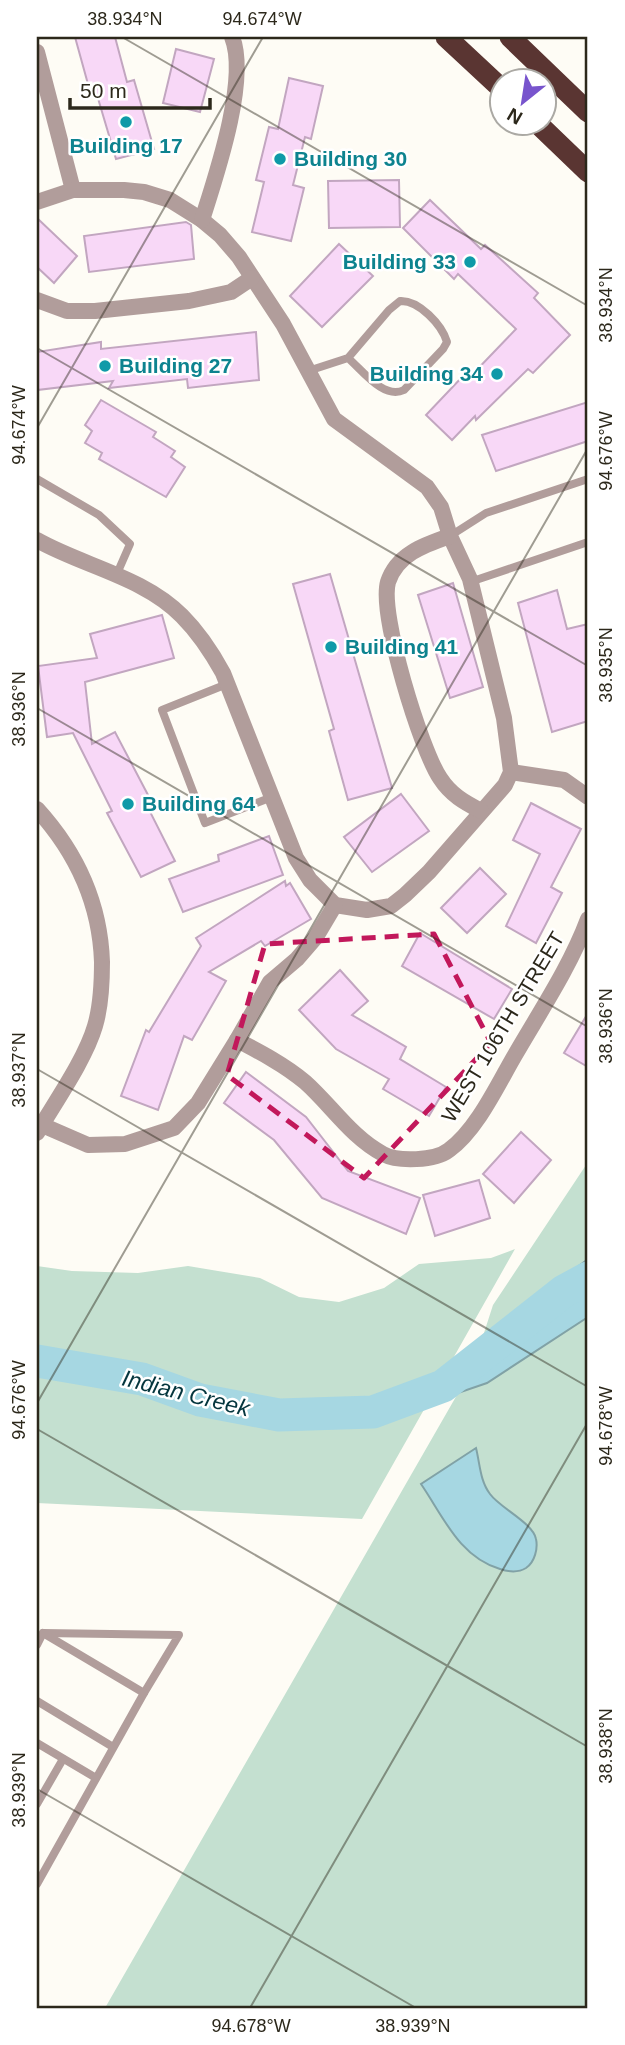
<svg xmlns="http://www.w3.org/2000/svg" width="625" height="2045" font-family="Arial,sans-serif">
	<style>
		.green { fill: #c4e0d0 }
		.water { fill: #a6d7e2; stroke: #81a2a6; stroke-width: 2 }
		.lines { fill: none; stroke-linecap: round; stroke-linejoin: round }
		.river { stroke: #a6d7e2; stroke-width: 33 }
		.building { fill: #f8d8f7; stroke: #c2a6c0; stroke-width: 2 }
		.service { stroke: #b19d9b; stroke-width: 8 }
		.minor { stroke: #b19d9b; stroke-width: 16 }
		.motorway { stroke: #5a3532; stroke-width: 21 }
		.marked { fill: none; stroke: #c2185b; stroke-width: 5; stroke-dasharray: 14 9; stroke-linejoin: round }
		.ticks { fill: none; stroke: #2c281b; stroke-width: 2; stroke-opacity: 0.45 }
		.culture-dot { fill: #0f9aa8; stroke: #fff; stroke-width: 2.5 }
		.labels { text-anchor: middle; stroke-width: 5; stroke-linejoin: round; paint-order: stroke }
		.culture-label { font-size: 21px; font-weight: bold; fill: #0d838f; stroke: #fff; text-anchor: start }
		.street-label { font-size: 21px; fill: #2c281b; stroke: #fff }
		.water-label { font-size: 23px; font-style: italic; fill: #04353d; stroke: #fff }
		.neatline { fill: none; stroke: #2c281b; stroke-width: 2.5 }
		.ticks-label { font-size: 18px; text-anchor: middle; fill: #2c281b }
	</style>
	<rect width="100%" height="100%" fill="#fefcf5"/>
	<!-- green -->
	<g class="green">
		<path d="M588 1162V2008H105L473 1367 493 1305Z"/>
		<path d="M515 1249 362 1519 37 1503V1266L72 1271 138 1273 188 1266 260 1278 299 1297 339 1302 384 1288 419 1264 491 1258Z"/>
	</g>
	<!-- water -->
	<g class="water">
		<path d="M588 1259V1317L487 1383 458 1393 473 1367 525 1307Z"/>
		<path d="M476 1448C480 1464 480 1481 490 1494 500 1508 533 1523 536 1539 538 1548 535 1562 526 1568 518 1573 509 1572 500 1569 459 1557 443 1516 421 1484Z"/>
	</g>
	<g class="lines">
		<!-- river -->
		<path class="river" d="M37 1361 142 1379 200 1400 279 1415 373 1412 443 1386 564 1291 588 1278"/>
	</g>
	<!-- building -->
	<g class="building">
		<path d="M75 37H115L127 82 134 80 154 149 116 159 97 95H91Z"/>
		<path d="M176 49 214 59 200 112 163 103Z"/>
		<path d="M289 78 323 86 311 139 305 137 293 185 304 188 291 241 252 232 264 182 256 180 269 127 278 129Z"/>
		<path d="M399 180 400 227 329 228 328 181Z"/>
		<path d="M430 200 481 249 485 245 538 293 534 298 570 335 533 373 528 369 476 420 475 416 452 440 426 415 464 375 468 379 516 329 458 274 454 279 403 228Z"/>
		<path d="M37 218 77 256 54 283 37 267Z"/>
		<path d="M186 222 191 225 194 259 89 272 84 236Z"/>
		<path d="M339 244 373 276 322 327 290 296Z"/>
		<path d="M256 332 259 380 188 388 187 379 109 388 113 381 37 390V352L101 342V349Z"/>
		<path d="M101 400 156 432 153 437 175 451 171 457 185 467 166 497 99 459 102 453 85 443 92 431 85 425Z"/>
		<path d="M588 402V441L496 471 482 435Z"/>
		<path d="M330 574 392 788 348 800 329 731 334 729 293 584Z"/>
		<path d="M453 583 483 687 450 698 418 595Z"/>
		<path d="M557 590 567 629 588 624V721L552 732 518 603Z"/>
		<path d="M162 615 174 658 85 682 92 744 115 732 148 795 143 798 175 861 141 877 107 813 112 811 73 733 47 737 38 666 97 658 90 634Z"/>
		<path d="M401 794 429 831 372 872 344 837Z"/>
		<path d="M531 803 581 829 551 887 562 893 536 943 506 926 540 854 513 840Z"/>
		<path d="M269 836 283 875 183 912 169 879 219 861 218 855Z"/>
		<path d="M480 868 506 894 467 933 441 908Z"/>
		<path d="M285 881 286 886 290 883 311 919 265 946 261 941 209 972 226 981 192 1040 184 1036 158 1110 121 1096 146 1030 149 1032 201 946 196 938Z"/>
		<path d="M420 933 512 989 494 1019 402 966Z"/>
		<path d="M340 970 368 1001 352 1015 406 1047 400 1059 446 1087 429 1116 383 1089 389 1079 336 1049 299 1010Z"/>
		<path d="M588 1013V1067L564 1053Z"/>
		<path d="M246 1072 306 1117 348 1171 420 1198 406 1234 322 1198 274 1140 224 1103Z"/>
		<path d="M521 1132 551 1160 514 1203 483 1174Z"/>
		<path d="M479 1180 490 1218 435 1236 423 1195Z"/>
	</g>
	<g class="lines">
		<!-- service -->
		<g class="service">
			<path d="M308 371 348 358 389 310 400 301C419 300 442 325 447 342L443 349 404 390C384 400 363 371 348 358"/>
			<path d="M37 479 99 515 130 544 116 576"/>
			<path d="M450 536 486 513 588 479"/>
			<path d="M470 582 588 542"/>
			<path d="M227 684 162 710 205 823 272 797"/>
			<path d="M43 1633 179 1635 144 1693"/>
			<path d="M37 1645 43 1633 144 1693 37 1884"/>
			<path d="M37 1701 113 1747"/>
			<path d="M37 1743 96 1778"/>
			<path d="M37 1804 63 1759"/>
		</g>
		<!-- minor -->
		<g class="minor">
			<path d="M37 52 73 190"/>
			<path d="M37 202 73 190H124L144 192 170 200 202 220 220 235 239 257 283 324 334 419 427 487 441 507 450 536 470 579 504 718 511 772 505 785 429 872 405 895 391 906 367 910 335 905 310 880 296 858 223 673C212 653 199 633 182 616 144 577 83 566 37 540"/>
			<path d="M202 220C216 176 249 79 232 37"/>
			<path d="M37 300 67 311H95L189 301 231 292 252 278"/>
			<path d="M450 536C424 545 397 554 388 582 379 614 421 750 440 778 451 795 464 802 481 811"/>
			<path d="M511 772 564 780 588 797"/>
			<path d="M37 809C77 853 100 902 102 962 102 983 101 1006 95 1026 85 1060 55 1102 37 1133"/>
			<path d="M237 1040C260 1052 285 1065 305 1082 331 1105 351 1137 383 1154 398 1162 435 1161 449 1150 477 1130 498 1084 515 1055 541 1010 570 967 588 919"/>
			<path d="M42 1125 88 1145 125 1144 174 1128 198 1103 237 1040 270 982 297 959 316 937 335 905"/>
		</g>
		<!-- motorway -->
		<g class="motorway">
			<path d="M446 37 503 90"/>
			<path d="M510 37 588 112"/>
			<path d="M536 122 588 172"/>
		</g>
	</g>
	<!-- marked area -->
	<path class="marked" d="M434 934 491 1043 364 1178 227 1075 265 944Z"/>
	<!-- ticks -->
	<path class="ticks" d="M122 37 588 306M37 348 588 666M37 428 263 37M37 708 588 1027M37 1069 588 1387M37 1403 588 448M37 1429 588 1747M37 1789 416 2008M250 2008 588 1422"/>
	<!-- markers -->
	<g class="culture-dot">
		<circle cx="126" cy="122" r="7"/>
		<circle cx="280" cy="159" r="7"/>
		<circle cx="470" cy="262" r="7"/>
		<circle cx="105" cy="366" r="7"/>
		<circle cx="497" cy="374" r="7"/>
		<circle cx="331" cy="647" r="7"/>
		<circle cx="128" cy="804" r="7"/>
	</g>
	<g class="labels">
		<!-- culture labels -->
		<g class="culture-label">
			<text x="126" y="153" text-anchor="middle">Building 17</text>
			<text x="294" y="166">Building 30</text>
			<text x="456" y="269" text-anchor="end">Building 33</text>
			<text x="119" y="373">Building 27</text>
			<text x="483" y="381" text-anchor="end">Building 34</text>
			<text x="345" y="654">Building 41</text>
			<text x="142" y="811">Building 64</text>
		</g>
		<!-- street labels -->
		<g class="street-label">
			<text transform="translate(503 1027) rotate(-59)" y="7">WEST 106TH STREET</text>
		</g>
		<!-- water labels -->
		<g class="water-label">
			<text transform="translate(186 1393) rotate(14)" y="8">Indian Creek</text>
		</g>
	</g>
	<!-- border -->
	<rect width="625" height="2045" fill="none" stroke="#ffffff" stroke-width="77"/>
	<!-- north arrow -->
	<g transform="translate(523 102) rotate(210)"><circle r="33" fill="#ffffff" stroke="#aba9a4" stroke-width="2"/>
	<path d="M0-5L12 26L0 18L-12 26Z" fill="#7854cd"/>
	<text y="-10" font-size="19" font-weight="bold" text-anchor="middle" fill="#2c281b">N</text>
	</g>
	<!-- scale -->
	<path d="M70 98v10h140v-10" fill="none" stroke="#2c281b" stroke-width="3.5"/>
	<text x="80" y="98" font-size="21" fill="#2c281b" stroke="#ffffff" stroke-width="5" paint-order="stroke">50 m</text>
	<rect x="38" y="38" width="548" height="1969" class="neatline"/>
	<g class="ticks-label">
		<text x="125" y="25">38.934°N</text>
		<text x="262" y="25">94.674°W</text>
		<text transform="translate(606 305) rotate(-90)" y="6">38.934°N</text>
		<text transform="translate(19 425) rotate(-90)" y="6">94.674°W</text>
		<text transform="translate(606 451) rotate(-90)" y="6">94.676°W</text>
		<text transform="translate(606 665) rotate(-90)" y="6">38.935°N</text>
		<text transform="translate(19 709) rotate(-90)" y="6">38.936°N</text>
		<text transform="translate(606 1026) rotate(-90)" y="6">38.936°N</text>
		<text transform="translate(19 1070) rotate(-90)" y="6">38.937°N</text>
		<text transform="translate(19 1400) rotate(-90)" y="6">94.676°W</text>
		<text transform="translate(606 1426) rotate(-90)" y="6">94.678°W</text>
		<text transform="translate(606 1746) rotate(-90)" y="6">38.938°N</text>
		<text transform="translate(19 1790) rotate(-90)" y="6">38.939°N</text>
		<text x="251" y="2032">94.678°W</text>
		<text x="413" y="2032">38.939°N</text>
	</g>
</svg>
